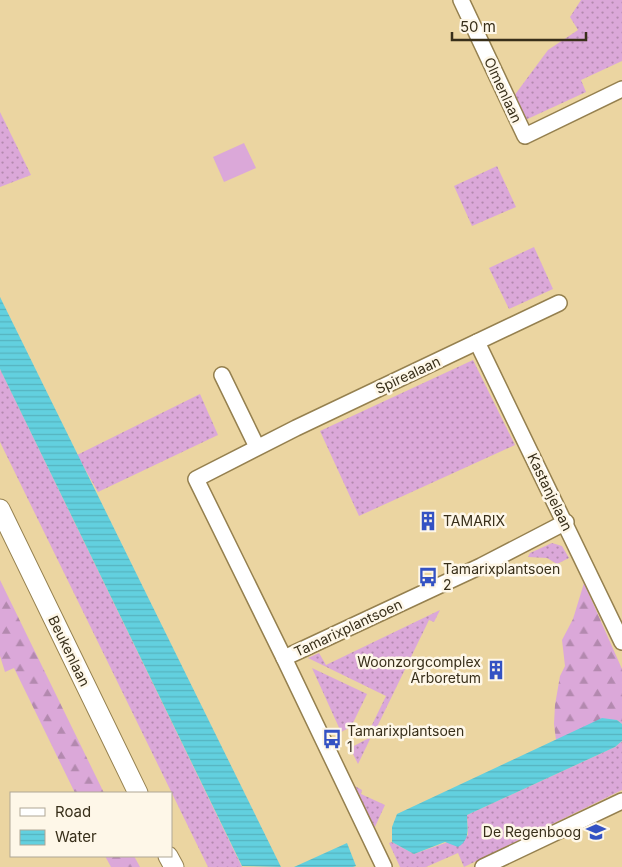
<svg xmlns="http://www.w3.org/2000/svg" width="622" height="867" font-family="Inter,sans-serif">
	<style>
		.grass { fill: url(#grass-dots) }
		.forest { fill: url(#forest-firs) }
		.park { fill: #dba8d9 }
		.water { fill: url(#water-rules) }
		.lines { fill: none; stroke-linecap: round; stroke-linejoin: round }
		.minor-casing { stroke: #95804f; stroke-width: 18 }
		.tertiary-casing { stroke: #95804f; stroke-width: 21 }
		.minor { stroke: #fff; stroke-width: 15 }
		.tertiary { stroke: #fff; stroke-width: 19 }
		.labels { text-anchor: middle; stroke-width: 5; stroke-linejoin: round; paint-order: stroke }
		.street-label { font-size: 14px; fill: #382f1a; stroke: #fef7e8 }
		.poi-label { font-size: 14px; fill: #382f1a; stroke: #fef7e8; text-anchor: start }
	</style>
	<defs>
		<pattern id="grass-dots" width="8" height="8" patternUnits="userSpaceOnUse" patternTransform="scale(1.25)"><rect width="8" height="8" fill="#dba8d9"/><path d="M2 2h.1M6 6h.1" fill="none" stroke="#b389af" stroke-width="1.8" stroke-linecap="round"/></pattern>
		<pattern id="forest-firs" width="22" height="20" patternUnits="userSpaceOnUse" patternTransform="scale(1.25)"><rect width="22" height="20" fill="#dba8d9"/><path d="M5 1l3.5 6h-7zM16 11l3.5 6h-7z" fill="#b389af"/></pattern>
		<pattern id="water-rules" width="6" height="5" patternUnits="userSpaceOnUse" patternTransform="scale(1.25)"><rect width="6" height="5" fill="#62d0df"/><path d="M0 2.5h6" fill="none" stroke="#56b3bf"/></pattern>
	</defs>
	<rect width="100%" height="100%" fill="#ebd5a1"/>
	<!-- grass -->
	<g class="grass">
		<path d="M581 0H622V61L581 80 586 92 521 122 511 100 548 50 578 30 570 17Z"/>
		<path d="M0 112 31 175 0 187Z"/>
		<path d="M497 166 516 207 472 226 454 186Z"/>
		<path d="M534 247 553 289 509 309 489 268Z"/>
		<path d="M473 360 515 445 359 516 320 431Z"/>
		<path d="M0 369 242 867H208L0 442Z"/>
		<path d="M200 394 218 435 98 492 77 455Z"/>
		<path d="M552 543 562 546 569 558 557 564 547 558 528 557 530 553Z"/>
		<path d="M440 610 434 622 429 620 375 731 370 729 386 696 308 658 319 653 326 665Z"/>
		<path d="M312 668 367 694 351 727 341 732Z"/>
		<path d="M371 737 358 764 350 748Z"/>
		<path d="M622 741V790L464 867 458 853 426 867H400L389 843 392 842 414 854 468 835 467 815 615 747Z"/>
		<path d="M353 785 362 790 361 794 385 805 374 829Z"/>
	</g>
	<!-- forest -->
	<g class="forest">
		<path d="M0 580 104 793H75L14 668 5 672 0 656Z"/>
		<path d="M584 583 622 669V724L617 720 556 740 554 724 555 705 560 676 565 666 562 640 573 619Z"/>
		<path d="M105 856H134L140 867H111Z"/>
	</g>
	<!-- park -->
	<path class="park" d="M244 143 256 168 224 182 213 157Z"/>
	<!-- water -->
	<g class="water">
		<path d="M0 297 281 867 242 866 0 369Z"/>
		<path d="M602 718 617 720 622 724V741L615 747 467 815C467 828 471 839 458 847L445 842 414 854 392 842V827L397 814Z"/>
		<path d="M347 843 356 866 353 867H294Z"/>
	</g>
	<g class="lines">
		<defs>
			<g id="minor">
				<path d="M461 0 525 136 622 89"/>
				<path d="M477 342 622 642"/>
				<path d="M222 375 257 447"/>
				<path d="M284 658 481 566 566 522"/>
				<path d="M384 867 284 658 196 479 296 428 559 303"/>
				<path d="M483 867 622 801"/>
			</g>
			<g id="tertiary">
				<path d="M0 509 138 793"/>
				<path d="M168 856 174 867"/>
			</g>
		</defs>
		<!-- minor casing -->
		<use href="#minor" class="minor-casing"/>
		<!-- tertiary casing -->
		<use href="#tertiary" class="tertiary-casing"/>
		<!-- minor -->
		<use href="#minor" class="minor"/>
		<!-- tertiary -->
		<use href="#tertiary" class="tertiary"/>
	</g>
	<!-- icons -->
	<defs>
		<symbol id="building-bare" viewBox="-9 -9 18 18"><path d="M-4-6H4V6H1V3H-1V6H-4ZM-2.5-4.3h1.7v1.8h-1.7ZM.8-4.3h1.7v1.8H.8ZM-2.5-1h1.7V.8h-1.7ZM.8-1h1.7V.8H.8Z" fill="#3452c3" stroke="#fef7e8" stroke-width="2.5" paint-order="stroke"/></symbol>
		<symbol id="bus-bare" viewBox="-9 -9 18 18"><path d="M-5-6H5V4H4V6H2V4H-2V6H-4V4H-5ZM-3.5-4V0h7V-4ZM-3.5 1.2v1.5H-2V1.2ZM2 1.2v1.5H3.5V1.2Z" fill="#3452c3" stroke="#fef7e8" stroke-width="2.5" paint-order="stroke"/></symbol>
		<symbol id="school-bare" viewBox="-9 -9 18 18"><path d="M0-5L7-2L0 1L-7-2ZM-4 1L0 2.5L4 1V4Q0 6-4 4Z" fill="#3452c3" stroke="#fef7e8" stroke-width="2.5" paint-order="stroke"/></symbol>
	</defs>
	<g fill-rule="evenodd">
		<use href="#building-bare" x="414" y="507" width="28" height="28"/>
		<use href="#bus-bare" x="414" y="563" width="28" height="28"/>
		<use href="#building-bare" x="482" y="656" width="28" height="28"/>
		<use href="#bus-bare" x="318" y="725" width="28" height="28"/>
		<use href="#school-bare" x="582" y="818" width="28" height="28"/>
	</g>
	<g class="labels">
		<!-- street labels -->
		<g class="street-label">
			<text transform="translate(503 90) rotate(65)" y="5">Olmenlaan</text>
			<text transform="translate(408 375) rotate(-25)" y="5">Spirealaan</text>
			<text transform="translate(550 492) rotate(64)" y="5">Kastanjelaan</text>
			<text transform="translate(348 628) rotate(-25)" y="5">Tamarixplantsoen</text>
			<text transform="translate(69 651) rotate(64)" y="5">Beukenlaan</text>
		</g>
		<!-- poi labels -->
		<g class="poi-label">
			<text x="443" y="526">TAMARIX</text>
			<text x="443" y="574">Tamarixplantsoen<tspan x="443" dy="16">2</tspan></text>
			<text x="481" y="667" text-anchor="end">Woonzorgcomplex<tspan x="481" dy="16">Arboretum</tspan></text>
			<text x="347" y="736">Tamarixplantsoen<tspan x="347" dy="16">1</tspan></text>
			<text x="581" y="837" text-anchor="end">De Regenboog</text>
		</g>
	</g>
	<!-- legend -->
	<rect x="10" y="792" width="162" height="65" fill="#fef7e8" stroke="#afa796"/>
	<rect x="20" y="808" width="25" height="8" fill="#ffffff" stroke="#afa796"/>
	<text x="55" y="817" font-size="15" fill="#382f1a">Road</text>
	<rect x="20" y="830" width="25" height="15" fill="url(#water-rules)" stroke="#afa796"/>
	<text x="55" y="842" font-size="15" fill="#382f1a">Water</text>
	<!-- scale -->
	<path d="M452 32v8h134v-8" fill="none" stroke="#382f1a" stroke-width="2.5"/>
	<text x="460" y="32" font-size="15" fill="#382f1a" stroke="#fef7e8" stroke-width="4" paint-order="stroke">50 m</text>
</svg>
